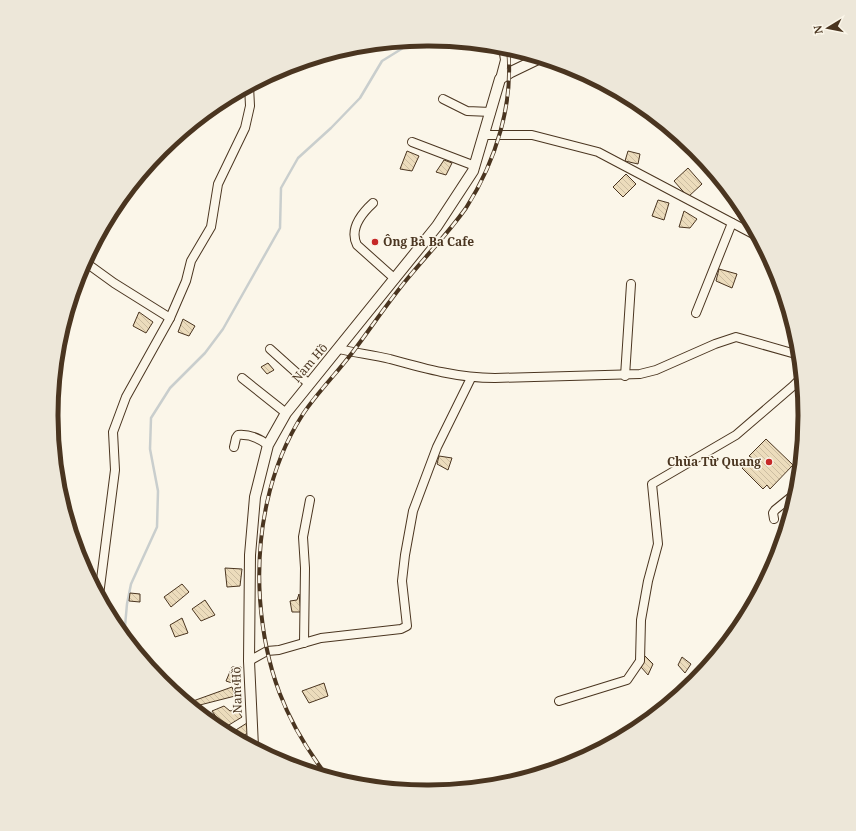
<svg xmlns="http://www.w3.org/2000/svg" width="856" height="831" font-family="'Noto Serif',serif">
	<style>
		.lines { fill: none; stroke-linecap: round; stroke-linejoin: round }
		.stream { stroke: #c9cecd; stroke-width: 2.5 }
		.building { fill: url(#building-back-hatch); stroke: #4a3520 }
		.minor-casing { stroke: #4a3520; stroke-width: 10 }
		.tertiary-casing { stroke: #4a3520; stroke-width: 12 }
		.minor { stroke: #fbf6e9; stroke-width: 8 }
		.tertiary { stroke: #fbf6e9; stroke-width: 10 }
		.rail-casing { stroke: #4a3520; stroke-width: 4 }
		.rail { stroke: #fbf6e9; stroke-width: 2.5; stroke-dasharray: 8; stroke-linecap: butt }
		.power { stroke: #c62828; stroke-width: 1; stroke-dasharray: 14 3 2 3; stroke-linecap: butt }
		.poi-dot { fill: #c62828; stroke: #fbf6e9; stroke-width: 1.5 }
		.labels { text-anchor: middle; stroke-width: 3; stroke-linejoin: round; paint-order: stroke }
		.poi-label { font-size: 12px; font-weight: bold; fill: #4a3520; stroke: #fbf6e9; text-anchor: start }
		.street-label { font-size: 12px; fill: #4a3520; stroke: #fbf6e9 }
		.rim { fill: none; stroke: #4a3520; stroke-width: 5 }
	</style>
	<defs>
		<pattern id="building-back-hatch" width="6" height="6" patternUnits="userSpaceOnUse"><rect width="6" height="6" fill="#ecdcbc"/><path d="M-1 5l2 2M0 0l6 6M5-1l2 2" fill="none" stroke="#ccbda1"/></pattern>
	</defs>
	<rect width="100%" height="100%" fill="#fbf6e9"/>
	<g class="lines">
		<!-- stream -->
		<g class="stream">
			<path d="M108 611 125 626"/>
			<path d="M120 631 125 626 127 604 131 584 157 527 158 491 150 449 151 418 170 388 205 353 223 329 280 228 281 188 298 158 331 128 360 98 382 61 416 40"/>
		</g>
	</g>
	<!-- building -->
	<g class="building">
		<path d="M407 151 419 156 412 171 400 169Z"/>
		<path d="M628 151 640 154 638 164 625 161Z"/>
		<path d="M444 160 452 163 446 175 436 172Z"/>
		<path d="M688 168 702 184 688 197 674 181Z"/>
		<path d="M626 174 636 184 623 197 613 187Z"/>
		<path d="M658 200 669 203 664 220 652 216Z"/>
		<path d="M684 211 697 219 690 228 679 227Z"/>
		<path d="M719 269 737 274 732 288 716 281Z"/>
		<path d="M139 312 153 322 146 333 133 326Z"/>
		<path d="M183 319 195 326 189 336 178 332Z"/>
		<path d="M268 363 274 370 267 374 261 367Z"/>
		<path d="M766 439 793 465 770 489 767 485 763 489 742 468 752 458 749 456Z"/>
		<path d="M439 456 452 458 448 470 437 464Z"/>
		<path d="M225 568 242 569 240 586 227 587Z"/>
		<path d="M182 584 189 592 171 607 164 597Z"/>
		<path d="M130 593 140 594V602L129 601Z"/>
		<path d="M299 594 301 612H292L290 601 297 600Z"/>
		<path d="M205 600 215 615 201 621 192 609Z"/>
		<path d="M182 618 188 633 175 637 170 625Z"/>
		<path d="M643 654 653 664 648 675 641 667Z"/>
		<path d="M682 657 691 664 685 673 678 665Z"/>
		<path d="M232 667H241L238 685 226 681Z"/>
		<path d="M324 683 328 696 309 703 302 691Z"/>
		<path d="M232 687 235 696 196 706 193 701Z"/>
		<path d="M224 706 230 711 236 709 242 717 224 728 212 711Z"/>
		<path d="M247 723 251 732 237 738 232 736 231 733Z"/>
	</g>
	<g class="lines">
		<defs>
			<g id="minor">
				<path d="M500 79 505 60 503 47"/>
				<path d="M443 99 467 111 491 112"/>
				<path d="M485 135H532L598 152 757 236"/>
				<path d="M412 142 475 166"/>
				<path d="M373 203C361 214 349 229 357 245L395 279"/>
				<path d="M85 262 114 283 170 318"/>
				<path d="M696 313 732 223"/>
				<path d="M270 349 309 384"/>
				<path d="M339 349C356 353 374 355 390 359 426 369 459 378 495 378L640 374 656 370 715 344 736 337 799 355"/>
				<path d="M625 376 631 284"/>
				<path d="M242 378 286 413"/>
				<path d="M234 447 236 438 238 435C250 434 259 438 268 445"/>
				<path d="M774 519 773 513 775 510 796 493"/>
				<path d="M99 595 115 470 113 432 126 397 170 318 186 281 191 261 211 227 218 184 245 128 250 106 249 86"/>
				<path d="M304 643 305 568 303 537 310 500"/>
				<path d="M249 661 267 651 279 650 321 638 401 629 407 626 402 581 405 555 413 511 437 447 471 378"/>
				<path d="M559 701 627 680 640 661 641 620 648 581 658 544 652 484 736 435 793 386 801 378"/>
			</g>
			<path id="tertiary" d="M253 747 249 661 250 555 255 497 268 445 286 413 437 226 473 171 500 79 511 72 540 58"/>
		</defs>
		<!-- minor casing -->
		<use href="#minor" class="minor-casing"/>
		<!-- tertiary casing -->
		<use href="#tertiary" class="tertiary-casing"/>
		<!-- minor -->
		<use href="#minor" class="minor"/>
		<!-- tertiary -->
		<use href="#tertiary" class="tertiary"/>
		<defs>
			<path id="rail" d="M327 776C285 721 265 669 260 599 256 536 268 468 303 414 317 393 336 374 352 353 371 328 388 302 408 278 427 255 449 232 466 208 496 161 514 103 508 48"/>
		</defs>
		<!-- rail casing -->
		<use href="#rail" class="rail-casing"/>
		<!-- rail -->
		<use href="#rail" class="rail"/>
		<!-- power -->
		<path class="power" d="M695 150 778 278"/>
	</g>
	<!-- markers -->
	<g class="poi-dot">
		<circle cx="375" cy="242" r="4"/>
		<circle cx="769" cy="462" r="4"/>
	</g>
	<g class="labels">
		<!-- poi labels -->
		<g class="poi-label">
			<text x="383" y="246">Ông Bà Ba Cafe</text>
			<text x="761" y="466" text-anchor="end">Chùa Từ Quang</text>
		</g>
		<!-- street labels -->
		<g class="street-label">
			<text transform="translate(310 363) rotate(-49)" y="4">Nam Hồ</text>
			<text transform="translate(237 690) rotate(-92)" y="4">Nam Hồ</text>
		</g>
	</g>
	<!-- crop -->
	<path d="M0 0H856V831H0ZM427 46H429A369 369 0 0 1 798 415V416A369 369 0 0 1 429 785H427A369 369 0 0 1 58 416V415A369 369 0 0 1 427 46Z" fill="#ede7d9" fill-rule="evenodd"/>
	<path class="rim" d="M427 46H429A369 369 0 0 1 798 415V416A369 369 0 0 1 429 785H427A369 369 0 0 1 58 416V415A369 369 0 0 1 427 46Z"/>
	<!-- north arrow -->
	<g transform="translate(828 28) rotate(260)" stroke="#fbf6e9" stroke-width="3" paint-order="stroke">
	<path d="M0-3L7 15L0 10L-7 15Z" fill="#4a3520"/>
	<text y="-6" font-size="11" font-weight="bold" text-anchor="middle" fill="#4a3520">N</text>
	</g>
</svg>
